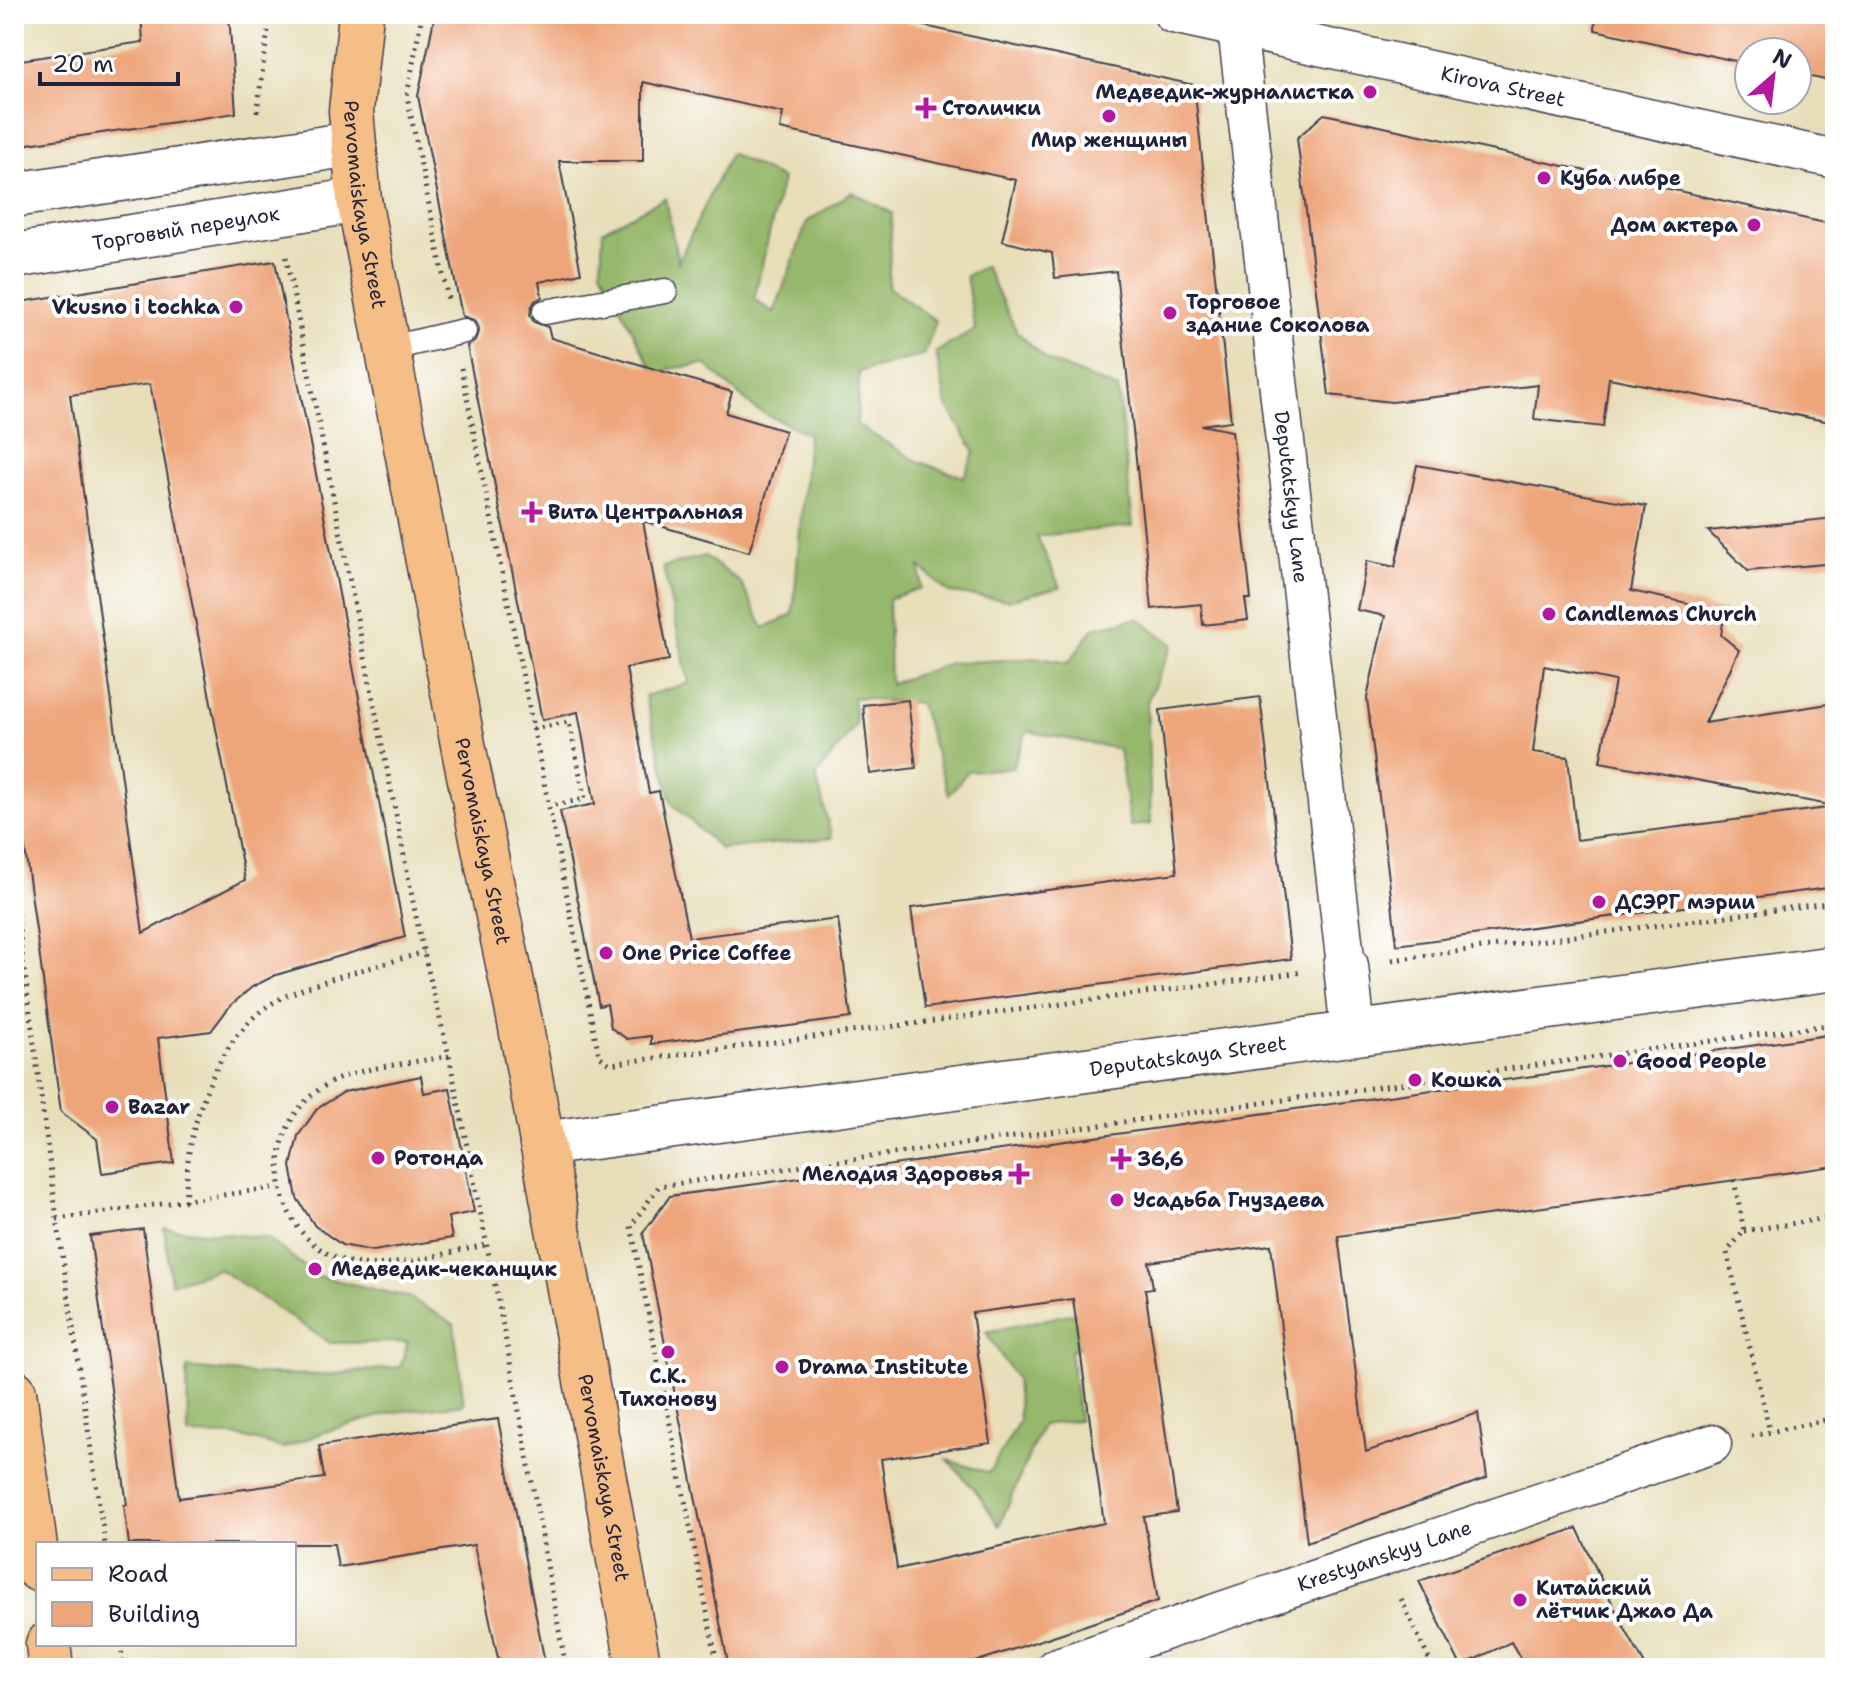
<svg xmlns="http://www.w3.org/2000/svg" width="1849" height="1682" font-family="'Shantell Sans',sans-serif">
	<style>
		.forest { fill: #96b86c; stroke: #5c6d54; stroke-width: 2 }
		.building { fill: #eea57a; fill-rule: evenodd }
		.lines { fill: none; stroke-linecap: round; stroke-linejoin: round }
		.service-casing { stroke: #403e4e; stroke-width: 27 }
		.pedestrian-casing { stroke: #403e4e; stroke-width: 41 }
		.minor-casing { stroke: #403e4e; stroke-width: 47 }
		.tertiary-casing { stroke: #403e4e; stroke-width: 47 }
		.primary-casing { stroke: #403e4e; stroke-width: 47 }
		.path { stroke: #403e4e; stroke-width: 5; stroke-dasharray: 2 6; stroke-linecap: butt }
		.service { stroke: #fff; stroke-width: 24 }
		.pedestrian { stroke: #fff; stroke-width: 38 }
		.minor { stroke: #fff; stroke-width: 44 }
		.tertiary { stroke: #fff; stroke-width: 44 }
		.primary { stroke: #f6be87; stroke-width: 44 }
		.poi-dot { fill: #b5179e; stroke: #fff; stroke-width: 3 }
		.labels { text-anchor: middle; stroke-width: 8; stroke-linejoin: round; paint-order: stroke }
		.street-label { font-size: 20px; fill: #22223b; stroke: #fff }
		.poi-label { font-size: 20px; font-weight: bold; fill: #22223b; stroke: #fff; text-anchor: start }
	</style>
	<rect width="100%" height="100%" fill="#fff"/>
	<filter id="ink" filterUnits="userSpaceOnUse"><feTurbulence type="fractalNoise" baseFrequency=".0125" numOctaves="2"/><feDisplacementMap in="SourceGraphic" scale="16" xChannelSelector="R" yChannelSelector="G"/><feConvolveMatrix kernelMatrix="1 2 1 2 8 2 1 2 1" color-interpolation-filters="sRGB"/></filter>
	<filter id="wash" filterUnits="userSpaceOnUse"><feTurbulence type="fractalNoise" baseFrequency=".006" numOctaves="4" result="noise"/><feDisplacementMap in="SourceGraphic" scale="32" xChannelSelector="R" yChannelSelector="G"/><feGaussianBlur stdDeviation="1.8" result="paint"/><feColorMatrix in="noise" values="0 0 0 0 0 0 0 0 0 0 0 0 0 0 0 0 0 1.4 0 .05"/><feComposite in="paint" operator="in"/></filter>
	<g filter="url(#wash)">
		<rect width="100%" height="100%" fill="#e8deba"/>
		<!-- forest -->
		<g class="forest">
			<path d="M730 153 782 179 754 299 774 313 807 222 852 192 892 213 888 287 936 321 924 355 859 372 857 425 919 462 964 477 975 452 946 404 936 352 975 330 966 276 985 266 1017 332 1048 361 1118 389 1133 526 1037 536 1060 587 1007 600 949 593 920 567 921 588 888 599 890 684 950 663 1039 658 1068 663 1094 628 1138 618 1173 644 1147 702 1151 824 1130 826 1119 749 1027 731 1012 768 968 771 949 795 920 704 853 697 856 725 816 776 832 838 720 849 672 803 645 696 689 683 663 567 705 556 741 583 764 628 793 614 808 434 755 409 705 364 668 369 660 384 601 270 603 230 665 198 678 262Z"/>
			<path d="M164 1228 267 1238 317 1276 408 1297 454 1324 464 1404 395 1412 331 1430 283 1448 238 1436 188 1435 187 1368 252 1374 326 1375 400 1367 408 1342 330 1343 219 1269 171 1284Z"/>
			<path d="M1084 1311 1108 1339 1070 1351 1079 1420 1042 1425 999 1526 979 1495 948 1460 989 1473 1019 1421 1016 1379 986 1332Z"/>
		</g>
		<g id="blocks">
			<!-- building -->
			<g class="building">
				<path d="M141 14H229L236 113 14 146V61L143 42Z"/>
				<path d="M435 14H870L1194 85 1231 421 1201 425 1232 431 1251 599H1245L1248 620 1203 625 1201 604 1152 609 1116 271 1055 278 1052 253 1002 241 1016 180 780 129 783 113 643 82V161H559L581 273 539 282 542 297 535 301 531 308 530 315 534 322 548 327 551 338 732 392 726 413 785 431 749 552 643 521 669 660 626 668 649 793 659 791 689 938 838 919 851 1018 651 1044V1036L627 1039 611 1028 607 1004 599 1006 560 811 595 804 578 712 542 720 467 346 475 341 479 328 474 320 462 316 418 96Z"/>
				<path d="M1596 14H1835V82L1797 74V52H1749V64L1595 30Z"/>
				<path d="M1324 114 1835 225V423L1609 378 1603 427 1534 419 1538 385 1392 402 1329 395 1297 138Z"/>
				<path d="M275 261 405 937 276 975 252 987 230 1006 211 1031 158 1038 174 1163 102 1173 97 1139 61 1112 14 769V303ZM150 384 245 880 143 933 70 395Z"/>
				<path d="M1417 465 1646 506 1631 591 1725 611 1721 635 1739 650 1705 723 1835 703V806L1600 762 1615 681 1544 666 1533 752 1568 757 1577 840 1835 807V887L1397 945 1367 698 1385 616 1357 610 1367 561 1395 567Z"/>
				<path d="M1835 518V563L1748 571 1708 531Z"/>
				<path d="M1260 697 1291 959 925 1008 911 908 1177 873 1160 710Z"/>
				<path d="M908 700 916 768 870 774 863 705Z"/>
				<path d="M1835 1034V1166L1338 1236 1366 1452 1478 1413 1487 1478 1307 1542 1271 1245 1149 1262 1153 1288 1145 1289 1177 1512 1144 1517 1158 1601 957 1668H729L643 1233 670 1196ZM1073 1299 1104 1523 897 1569 881 1459 991 1443 972 1313Z"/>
				<path d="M421 1076 424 1093 450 1088 474 1212 448 1217 452 1238 373 1251 342 1245 315 1226 297 1198 291 1166 298 1136 317 1109 344 1092Z"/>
				<path d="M143 1229 179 1498 324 1478 319 1446 498 1419 546 1668H500L474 1545 338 1567 334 1544H129L124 1505H127L90 1236Z"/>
				<path d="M1577 1528 1620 1620 1647 1668H1526L1511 1642 1461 1666 1419 1581Z"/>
			</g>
		</g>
	</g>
	<g filter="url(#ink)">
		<use href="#blocks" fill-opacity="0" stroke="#403e4e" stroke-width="2"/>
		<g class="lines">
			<defs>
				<g id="service">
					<path d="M545 312 665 291"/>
					<path d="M387 349 464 331"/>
				</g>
				<g id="pedestrian">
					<path id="s1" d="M1173 14 1835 159"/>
					<path id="s2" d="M1237 28 1346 966"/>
					<path id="s3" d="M1055 1668 1712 1444"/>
				</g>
				<g id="minor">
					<path id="s4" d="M14 256 359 200"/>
					<path d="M1346 966 1353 1033"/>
					<path id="s5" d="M542 1144 1835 968"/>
				</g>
				<path id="tertiary" d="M14 195 352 144"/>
				<g id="primary">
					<path id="s6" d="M361 14 351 111 359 200 466 760 519 1017 639 1668"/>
					<path d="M14 1392 38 1569"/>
					<path d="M48 1644 51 1668"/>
				</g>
			</defs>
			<!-- service casing -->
			<use href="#service" class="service-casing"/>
			<!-- pedestrian casing -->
			<use href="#pedestrian" class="pedestrian-casing"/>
			<!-- minor casing -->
			<use href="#minor" class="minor-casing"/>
			<!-- tertiary casing -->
			<use href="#tertiary" class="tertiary-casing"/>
			<!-- primary casing -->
			<use href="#primary" class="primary-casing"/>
			<!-- path -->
			<g class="path">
				<path d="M422 14 407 96 448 299"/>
				<path d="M257 112 270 14"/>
				<path d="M286 257 420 937 449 1056 507 1346 566 1668"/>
				<path d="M461 368 599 1056 610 1064 1303 972"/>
				<path d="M533 729 569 722 585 799 549 806"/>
				<path d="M14 891 57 1219 105 1544"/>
				<path d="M1392 960 1835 902"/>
				<path d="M449 1056C411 1064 352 1066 320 1089 253 1135 271 1246 354 1263 389 1270 449 1252 486 1245"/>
				<path d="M1734 1180 1744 1231 1727 1252 1770 1432"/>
				<path d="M185 1201C187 1181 187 1159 191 1140 205 1083 232 1018 290 994 332 976 380 966 424 952"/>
				<path d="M1828 1218 1835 1251"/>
				<path d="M57 1219 279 1187"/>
				<path d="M1744 1231 1835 1217"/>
				<path d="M1752 1436 1835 1418"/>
				<path d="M1401 1599 1433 1668"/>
				<path d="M120 1644 124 1668"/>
				<path d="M718 1668 631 1226 659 1186 1835 1024"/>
			</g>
			<!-- service -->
			<use href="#service" class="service"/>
			<!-- pedestrian -->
			<use href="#pedestrian" class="pedestrian"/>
			<!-- minor -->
			<use href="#minor" class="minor"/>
			<!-- tertiary -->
			<use href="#tertiary" class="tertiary"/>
			<!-- primary -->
			<use href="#primary" class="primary"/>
		</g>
	</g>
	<!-- markers -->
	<g class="poi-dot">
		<circle cx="1370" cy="92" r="8"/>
		<path d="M922 96h8v8h8v8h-8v8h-8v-8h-8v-8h8z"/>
		<circle cx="1109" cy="116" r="8"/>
		<circle cx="1544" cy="178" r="8"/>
		<circle cx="1754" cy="225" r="8"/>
		<circle cx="236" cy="307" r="8"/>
		<circle cx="1170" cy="313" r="8"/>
		<path d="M528 500h8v8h8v8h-8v8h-8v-8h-8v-8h8z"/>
		<circle cx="1549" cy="614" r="8"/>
		<circle cx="1599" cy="902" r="8"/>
		<circle cx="606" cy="953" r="8"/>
		<circle cx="1620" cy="1061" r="8"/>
		<circle cx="1415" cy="1080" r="8"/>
		<circle cx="112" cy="1107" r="8"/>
		<circle cx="378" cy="1158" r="8"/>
		<path d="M1117 1147h8v8h8v8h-8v8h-8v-8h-8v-8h8z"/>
		<path d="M1015 1162h8v8h8v8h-8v8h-8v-8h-8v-8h8z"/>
		<circle cx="1117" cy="1200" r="8"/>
		<circle cx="315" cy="1269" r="8"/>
		<circle cx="668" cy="1352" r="8"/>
		<circle cx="782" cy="1367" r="8"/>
		<circle cx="1520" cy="1600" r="8"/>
	</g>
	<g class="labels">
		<!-- street labels -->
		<g class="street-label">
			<text dy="7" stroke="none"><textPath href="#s1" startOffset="338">Kirova Street</textPath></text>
			<text dy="7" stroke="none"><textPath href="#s6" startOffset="192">Pervomaiskaya Street</textPath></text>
			<text dy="7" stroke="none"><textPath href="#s4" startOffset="174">Торговый переулок</textPath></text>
			<text dy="7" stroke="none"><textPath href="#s2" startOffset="472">Deputatskyy Lane</textPath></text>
			<text dy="7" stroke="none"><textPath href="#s6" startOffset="840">Pervomaiskaya Street</textPath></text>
			<text dy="7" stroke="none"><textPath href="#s5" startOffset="652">Deputatskaya Street</textPath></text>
			<text dy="7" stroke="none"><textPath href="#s6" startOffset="1488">Pervomaiskaya Street</textPath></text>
			<text dy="7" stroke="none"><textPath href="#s3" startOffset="348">Krestyanskyy Lane</textPath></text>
		</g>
		<!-- poi labels -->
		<g class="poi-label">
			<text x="1354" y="99" text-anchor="end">Медведик-журналистка</text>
			<text x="942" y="115">Столички</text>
			<text x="1109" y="147" text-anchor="middle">Мир женщины</text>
			<text x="1560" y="185">Куба либре</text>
			<text x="1738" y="232" text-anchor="end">Дом актера</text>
			<text x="1186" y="309">Торговое<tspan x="1186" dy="23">здание Соколова</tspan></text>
			<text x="220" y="314" text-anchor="end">Vkusno i tochka</text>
			<text x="548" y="519">Вита Центральная</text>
			<text x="1565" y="621">Candlemas Church</text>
			<text x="1615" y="909">ДСЭРГ мэрии</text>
			<text x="622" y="960">One Price Coffee</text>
			<text x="1636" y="1068">Good People</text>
			<text x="1431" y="1087">Кошка</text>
			<text x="128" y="1114">Bazar</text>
			<text x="394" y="1165">Ротонда</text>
			<text x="1137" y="1166">36,6</text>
			<text x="1003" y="1181" text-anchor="end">Мелодия Здоровья</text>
			<text x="1133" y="1207">Усадьба Гнуздева</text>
			<text x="331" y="1276">Медведик-чеканщик</text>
			<text x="798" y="1374">Drama Institute</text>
			<text x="668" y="1383" text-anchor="middle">С.К.<tspan x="668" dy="23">Тихонову</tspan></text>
			<text x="1536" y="1595">Китайский<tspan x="1536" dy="23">лётчик Джао Да</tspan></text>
		</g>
	</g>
	<!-- margin -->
	<rect width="1849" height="1682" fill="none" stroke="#fff" stroke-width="48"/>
	<!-- legend -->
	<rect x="36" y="1542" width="260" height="104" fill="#ffffff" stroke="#a7a7b1" stroke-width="2"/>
	<rect x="52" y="1568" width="40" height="12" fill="#f6be87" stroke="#a7a7b1" stroke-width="2"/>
	<text x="108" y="1582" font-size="24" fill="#22223b">Road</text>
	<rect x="52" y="1602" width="40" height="24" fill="#eea57a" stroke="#a7a7b1" stroke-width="2"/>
	<text x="108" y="1622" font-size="24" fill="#22223b">Building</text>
	<!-- north arrow -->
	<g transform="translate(1773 76) rotate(28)"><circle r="38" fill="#ffffff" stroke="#a7a7b1" stroke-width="2"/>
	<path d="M0-6L14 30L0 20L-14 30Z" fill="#b5179e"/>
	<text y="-12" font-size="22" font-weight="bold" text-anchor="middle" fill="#22223b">N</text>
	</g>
	<!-- scale -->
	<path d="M40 72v12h138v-12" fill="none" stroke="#22223b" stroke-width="4"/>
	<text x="52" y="72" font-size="24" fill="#22223b" stroke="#ffffff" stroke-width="6" paint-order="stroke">20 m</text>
</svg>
